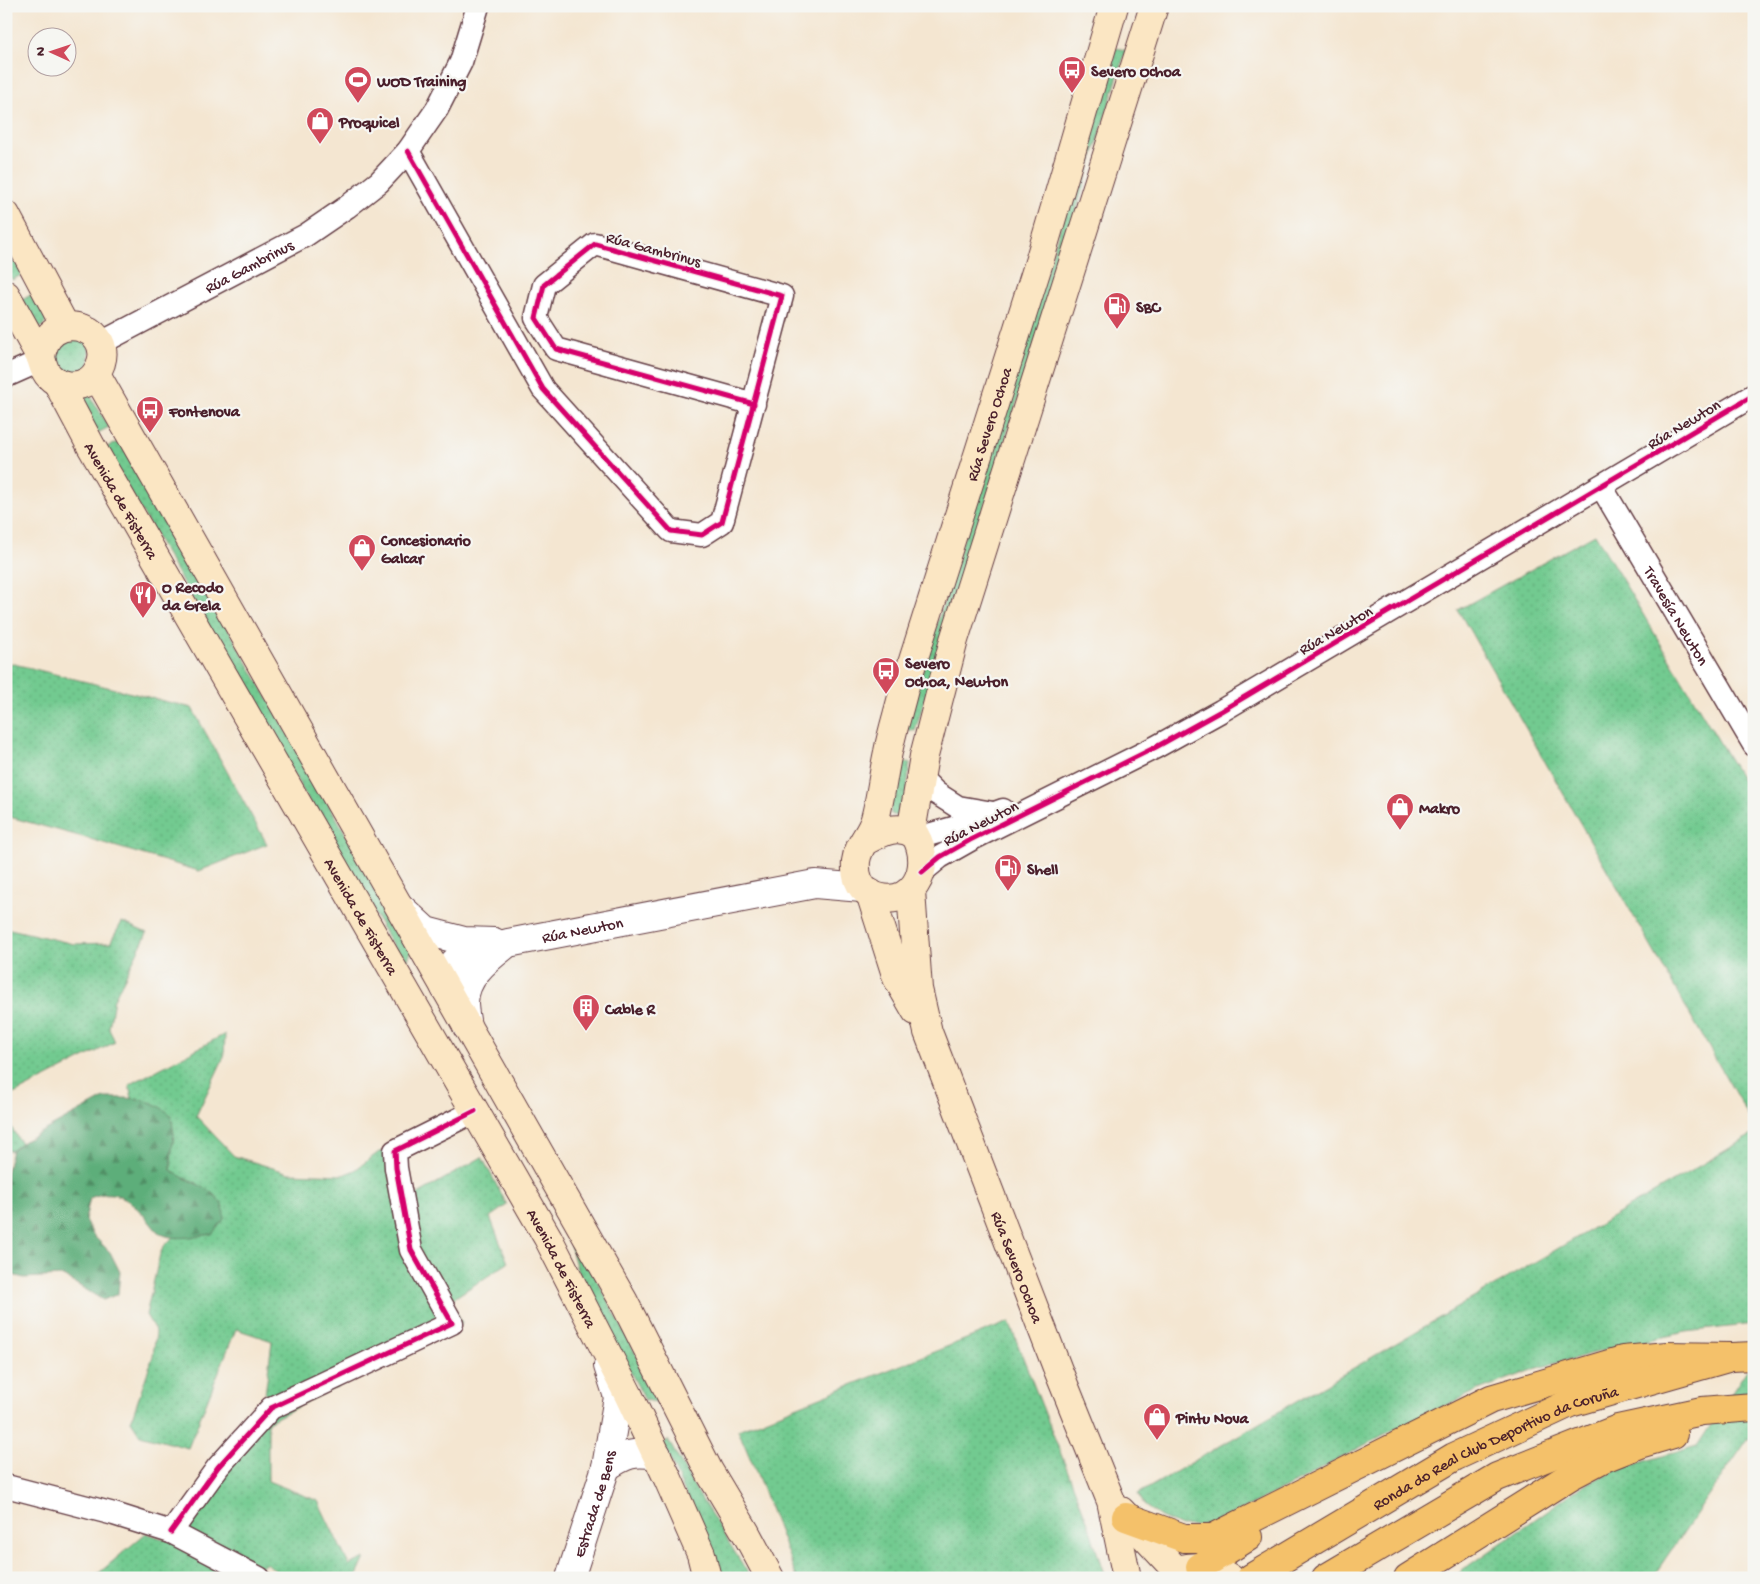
<svg xmlns="http://www.w3.org/2000/svg" width="1760" height="1584" font-family="'Gochi Hand',sans-serif">
	<style>
		.green { fill: url(#green-dots); stroke: #5e745e }
		.forest { fill: url(#forest-firs); stroke: #546652 }
		.lines { fill: none; stroke-linecap: round; stroke-linejoin: round }
		.minor-casing { stroke: #643d44; stroke-width: 25 }
		.tertiary-casing { stroke: #643d44; stroke-width: 30 }
		.secondary-casing { stroke: #643d44; stroke-width: 30 }
		.trunk-casing { stroke: #643d44; stroke-width: 30 }
		.minor { stroke: #fff; stroke-width: 22 }
		.tertiary { stroke: #fff; stroke-width: 28 }
		.secondary { stroke: #fbe6c3; stroke-width: 28 }
		.trunk { stroke: #f4c16a; stroke-width: 28 }
		.cycleway-casing { stroke: #f6f6f2; stroke-width: 8 }
		.cycleway { stroke: #d6006c; stroke-width: 5 }
		.labels { text-anchor: middle; stroke-width: 4.5; stroke-linejoin: round; paint-order: stroke }
		.poi-label { font-size: 16px; font-weight: bold; fill: #4a1f2b; stroke: #f6f6f2; text-anchor: start }
		.street-label { font-size: 16px; fill: #4a1f2b; stroke: #f6f6f2 }
	</style>
	<defs>
		<pattern id="green-dots" width="8" height="8" patternUnits="userSpaceOnUse" patternTransform="scale(1.25)"><rect width="8" height="8" fill="#72ca90"/><path d="M2 2h.1M6 6h.1" fill="none" stroke="#64ad7c" stroke-width="1.8" stroke-linecap="round"/></pattern>
		<pattern id="forest-firs" width="22" height="20" patternUnits="userSpaceOnUse" patternTransform="scale(1.25)"><rect width="22" height="20" fill="#5dae7a"/><path d="M5 1l3.5 6h-7zM16 11l3.5 6h-7z" fill="#4f8d64"/></pattern>
	</defs>
	<rect width="100%" height="100%" fill="#f6f6f2"/>
	<filter id="ink" filterUnits="userSpaceOnUse"><feTurbulence type="fractalNoise" baseFrequency=".02" numOctaves="2"/><feDisplacementMap in="SourceGraphic" scale="10" xChannelSelector="R" yChannelSelector="G"/><feConvolveMatrix kernelMatrix="1 2 1 2 8 2 1 2 1" color-interpolation-filters="sRGB"/></filter>
	<filter id="wash" filterUnits="userSpaceOnUse"><feTurbulence type="fractalNoise" baseFrequency=".0096" numOctaves="4" result="noise"/><feDisplacementMap in="SourceGraphic" scale="20" xChannelSelector="R" yChannelSelector="G"/><feGaussianBlur stdDeviation="1.12" result="paint"/><feColorMatrix in="noise" values="0 0 0 0 0 0 0 0 0 0 0 0 0 0 0 0 0 1.4 0 .05"/><feComposite in="paint" operator="in"/></filter>
	<g filter="url(#wash)">
		<rect width="100%" height="100%" fill="#f4e6d1"/>
		<!-- green -->
		<g class="green">
			<path d="M1116 48 1126 50 915 731 906 729 924 666Z"/>
			<path d="M6 239 25 273 12 280 6 270Z"/>
			<path d="M34 293 47 320 43 326 37 329 22 300Z"/>
			<path d="M63 336 89 342V369L63 376 50 353Z"/>
			<path d="M87 390 109 427 96 434 75 397Z"/>
			<path d="M120 441 412 949 405 967 105 448Z"/>
			<path d="M1595 534 1754 800V1126L1458 610Z"/>
			<path d="M6 662 192 708 267 844 199 871 90 839 6 816Z"/>
			<path d="M900 762 910 763 904 813 899 817 891 814 890 806Z"/>
			<path d="M122 922 147 933 114 999 109 1028 115 1042 6 1098V928L74 944 110 943Z"/>
			<path d="M225 1034 224 1057 196 1116 234 1156 289 1173 343 1175 355 1170 379 1152 395 1151 411 1198 482 1157 507 1205 490 1217 508 1263 451 1300 462 1323 268 1422V1481L318 1501 349 1565 365 1558 356 1578H283L267 1563 245 1578H93L146 1533 167 1540 264 1402 272 1341 236 1329 188 1448 140 1435 131 1421 153 1356 156 1332 146 1315 160 1254 164 1246 173 1237 192 1236 197 1183 180 1177 171 1170V1156L174 1134 144 1100 132 1098 129 1085Z"/>
			<path d="M6 1119 21 1143 12 1150 6 1151Z"/>
			<path d="M1754 1134V1324L1686 1332 1617 1347 1538 1368 1481 1389 1383 1435 1295 1483 1231 1515 1205 1525 1181 1526 1161 1517 1145 1506 1138 1494Z"/>
			<path d="M562 1214 662 1403 645 1400 577 1270Z"/>
			<path d="M1009 1322 1088 1523 1105 1578H797L757 1474 738 1430Z"/>
			<path d="M1754 1359V1439H1748L1652 1578H1452L1579 1488 1615 1470 1697 1446Z"/>
			<path d="M668 1440 696 1490 751 1578H722L663 1443Z"/>
		</g>
		<!-- forest -->
		<path class="forest" d="M104 1098C133 1098 148 1096 171 1115L174 1134 171 1156V1170C186 1182 210 1185 221 1203 224 1208 224 1215 224 1219L212 1234C196 1236 172 1242 158 1232 155 1229 151 1224 148 1220 131 1201 117 1186 90 1198L85 1220 94 1236 110 1252 120 1272 118 1294 103 1300 63 1276 24 1278 8 1274 6 1272V1174L12 1150 21 1143Z"/>
	</g>
	<g filter="url(#ink)">
		<g class="lines">
			<defs>
				<g id="minor">
					<path d="M408 151 543 389 671 531 702 535 722 522 782 296 595 244 544 285 536 318 556 349 754 404"/>
					<path id="s1" d="M99 344 306 235 347 207 379 182 408 151 437 109 461 62 478 6"/>
					<path d="M6 376 42 360"/>
					<path id="s2" d="M1601 486 1754 745"/>
					<path d="M920 777 936 793 958 807 993 813"/>
					<path d="M917 838 953 828 1003 810"/>
					<path d="M922 872 940 857 970 840 1156 747 1221 711 1754 395"/>
					<path d="M6 1486 114 1514 171 1532 259 1578"/>
					<path d="M171 1532 218 1467 271 1408 452 1323 411 1250 396 1168 395 1151 475 1111"/>
				</g>
				<g id="tertiary">
					<path d="M400 907 426 931 464 941 494 942"/>
					<path id="s3" d="M445 988C446 983 446 977 448 972 456 951 489 948 508 943L815 884 862 888"/>
					<path d="M467 1027C466 1019 464 1011 464 1003 464 978 485 961 503 947"/>
					<path d="M606 1467C626 1454 633 1451 657 1455"/>
					<path id="s4" d="M570 1578 606 1467 618 1397 608 1366"/>
				</g>
				<g id="secondary">
					<path d="M6 215 65 326"/>
					<path d="M6 295 41 358C43 364 44 371 49 376 58 386 76 389 88 381 95 377 98 371 101 363 113 324 46 307 41 358"/>
					<path d="M96 374 624 1302 709 1471 746 1533 770 1578"/>
					<path id="s5" d="M57 382 91 446 548 1238 628 1394 668 1479 701 1554 707 1578"/>
					<path d="M911 832 924 756 954 640 1154 6"/>
					<path id="s6" d="M865 841C882 832 898 823 915 835 935 869 911 913 870 894 858 887 855 874 856 861 858 845 871 834 875 819 881 797 883 774 888 752 892 731 899 710 904 689L1039 262 1114 6"/>
					<path id="s7" d="M911 891 918 989 928 1032 1058 1370 1111 1501 1127 1578"/>
					<path d="M870 893 897 978 916 1011"/>
					<path d="M1121 1511 1176 1570"/>
					<path d="M1182 1569C1199 1565 1216 1569 1230 1578"/>
				</g>
				<g id="trunk">
					<path d="M1126 1517 1184 1538H1213L1491 1399 1623 1360 1667 1356 1731 1357"/>
					<path d="M1200 1567 1248 1537"/>
					<path id="s8" d="M1251 1578 1454 1457 1570 1403 1731 1357 1754 1356"/>
					<path d="M1326 1578 1497 1477 1618 1429 1702 1411 1754 1407"/>
					<path d="M1408 1578 1570 1476 1604 1458 1639 1444 1673 1434"/>
				</g>
			</defs>
			<!-- minor casing -->
			<use href="#minor" class="minor-casing"/>
			<!-- tertiary casing -->
			<use href="#tertiary" class="tertiary-casing"/>
			<!-- secondary casing -->
			<use href="#secondary" class="secondary-casing"/>
			<!-- trunk casing -->
			<use href="#trunk" class="trunk-casing"/>
			<!-- minor -->
			<use href="#minor" class="minor"/>
			<!-- tertiary -->
			<use href="#tertiary" class="tertiary"/>
			<!-- secondary -->
			<use href="#secondary" class="secondary"/>
			<!-- trunk -->
			<use href="#trunk" class="trunk"/>
			<defs>
				<g id="cycleway">
					<path d="M408 151 543 389 671 531 702 535 722 522 782 296 595 244 544 285 536 318 556 349 754 404"/>
					<path d="M922 872 940 857 970 840 1156 747 1221 711 1754 395"/>
					<path d="M171 1532 218 1467 271 1408 452 1323 411 1250 396 1168 395 1151 475 1111"/>
				</g>
			</defs>
			<!-- cycleway casing -->
			<use href="#cycleway" class="cycleway-casing"/>
			<!-- cycleway -->
			<use href="#cycleway" class="cycleway"/>
		</g>
	</g>
	<!-- icons -->
	<defs>
		<symbol id="bus-pin" viewBox="-11 -11 22 30"><path d="M0 17L-7.5 6A9.5 9.5 0 1 1 7.5 6Z" fill="#d1495b" stroke="#f6f6f2"/><path d="M-5-6H5V4H4V6H2V4H-2V6H-4V4H-5ZM-3.5-4V0h7V-4ZM-3.5 1.2v1.5H-2V1.2ZM2 1.2v1.5H3.5V1.2Z" fill="#fff"/></symbol>
		<symbol id="stadium-pin" viewBox="-11 -11 22 30"><path d="M0 17L-7.5 6A9.5 9.5 0 1 1 7.5 6Z" fill="#d1495b" stroke="#f6f6f2"/><path d="M0-5a6.5 5 0 1 0 0 10a6.5 5 0 1 0 0-10ZM-3.5-1.8h7v3.6h-7Z" fill="#fff"/></symbol>
		<symbol id="shop-pin" viewBox="-11 -11 22 30"><path d="M0 17L-7.5 6A9.5 9.5 0 1 1 7.5 6Z" fill="#d1495b" stroke="#f6f6f2"/><path d="M-5-2.5h2.3a2.7 3.5 0 0 1 5.4 0H5L5.5 6h-11ZM-1.5-2.5h3a1.5 2.3 0 0 0-3 0Z" fill="#fff"/></symbol>
		<symbol id="fuel-pin" viewBox="-11 -11 22 30"><path d="M0 17L-7.5 6A9.5 9.5 0 1 1 7.5 6Z" fill="#d1495b" stroke="#f6f6f2"/><path d="M-5.5-6h7V0h2V4h1.3V-2.5L3-4.5l.8-.8L6-3V5H2.5V1h-1V6h-7ZM-4.2-4.7v3.2H.2V-4.7Z" fill="#fff"/></symbol>
		<symbol id="restaurant-pin" viewBox="-11 -11 22 30"><path d="M0 17L-7.5 6A9.5 9.5 0 1 1 7.5 6Z" fill="#d1495b" stroke="#f6f6f2"/><path d="M-5-6h1v4h1v-4h1v4h1v-4h1v5L-1.5 .5V6h-2V.5L-5-1ZM5-6V6H3V1.5H1.5Q1.5-4 5-6Z" fill="#fff"/></symbol>
		<symbol id="building-pin" viewBox="-11 -11 22 30"><path d="M0 17L-7.5 6A9.5 9.5 0 1 1 7.5 6Z" fill="#d1495b" stroke="#f6f6f2"/><path d="M-4-6H4V6H1V3H-1V6H-4ZM-2.5-4.3h1.7v1.8h-1.7ZM.8-4.3h1.7v1.8H.8ZM-2.5-1h1.7V.8h-1.7ZM.8-1h1.7V.8H.8Z" fill="#fff"/></symbol>
	</defs>
	<g fill-rule="evenodd">
		<use href="#bus-pin" x="1056" y="54" width="32" height="43"/>
		<use href="#stadium-pin" x="342" y="64" width="32" height="43"/>
		<use href="#shop-pin" x="304" y="105" width="32" height="43"/>
		<use href="#fuel-pin" x="1101" y="290" width="32" height="43"/>
		<use href="#bus-pin" x="134" y="394" width="32" height="43"/>
		<use href="#shop-pin" x="346" y="532" width="32" height="43"/>
		<use href="#restaurant-pin" x="127" y="579" width="32" height="43"/>
		<use href="#bus-pin" x="870" y="655" width="32" height="43"/>
		<use href="#shop-pin" x="1384" y="791" width="32" height="43"/>
		<use href="#fuel-pin" x="992" y="852" width="32" height="43"/>
		<use href="#building-pin" x="570" y="992" width="32" height="43"/>
		<use href="#shop-pin" x="1141" y="1401" width="32" height="43"/>
	</g>
	<g class="labels">
		<!-- poi labels -->
		<g class="poi-label">
			<text x="1091" y="76">Severo Ochoa</text>
			<text x="377" y="86">WOD Training</text>
			<text x="339" y="127">Proquicel</text>
			<text x="1136" y="312">SBC</text>
			<text x="169" y="416">Fontenova</text>
			<text x="381" y="545">Concesionario<tspan x="381" dy="18">Galcar</tspan></text>
			<text x="162" y="592">O Recodo<tspan x="162" dy="18">da Grela</tspan></text>
			<text x="905" y="668">Severo<tspan x="905" dy="18">Ochoa, Newton</tspan></text>
			<text x="1419" y="813">Makro</text>
			<text x="1027" y="874">Shell</text>
			<text x="605" y="1014">Cable R</text>
			<text x="1176" y="1423">Pintu Nova</text>
		</g>
		<!-- street labels -->
		<g class="street-label">
			<text transform="translate(654 248) rotate(15)" y="6">Rúa Gambrinus</text>
			<text dy="6" stroke="none"><textPath href="#s1" startOffset="169">Rúa Gambrinus</textPath></text>
			<text dy="6" stroke="none"><textPath href="#s6" startOffset="652">Rúa Severo Ochoa</textPath></text>
			<text transform="translate(1683 423) rotate(-31)" y="6">Rúa Newton</text>
			<text dy="6" stroke="none"><textPath href="#s5" startOffset="135">Avenida de Fisterra</textPath></text>
			<text dy="6" stroke="none"><textPath href="#s2" startOffset="150">Travesía Newton</textPath></text>
			<text transform="translate(1335 629) rotate(-30)" y="6">Rúa Newton</text>
			<text transform="translate(980 822) rotate(-27)" y="6">Rúa Newton</text>
			<text dy="6" stroke="none"><textPath href="#s5" startOffset="615">Avenida de Fisterra</textPath></text>
			<text dy="6" stroke="none"><textPath href="#s3" startOffset="161">Rúa Newton</textPath></text>
			<text dy="6" stroke="none"><textPath href="#s7" startOffset="394">Rúa Severo Ochoa</textPath></text>
			<text dy="6" stroke="none"><textPath href="#s5" startOffset="1020">Avenida de Fisterra</textPath></text>
			<text dy="6" stroke="none"><textPath href="#s8" startOffset="278">Ronda do Real Club Deportivo da Coruña</textPath></text>
			<text dy="6" stroke="none"><textPath href="#s4" startOffset="78">Estrada de Bens</textPath></text>
		</g>
	</g>
	<!-- margin -->
	<rect width="1760" height="1584" fill="none" stroke="#f6f6f2" stroke-width="25"/>
	<!-- north arrow -->
	<g transform="translate(52 52) rotate(273)"><circle r="24" fill="#f6f6f2" stroke="#b1a0a2"/>
	<path d="M0-4L9 19L0 12L-9 19Z" fill="#d1495b"/>
	<text y="-8" font-size="14" font-weight="bold" text-anchor="middle" fill="#4a1f2b">N</text>
	</g>
</svg>
